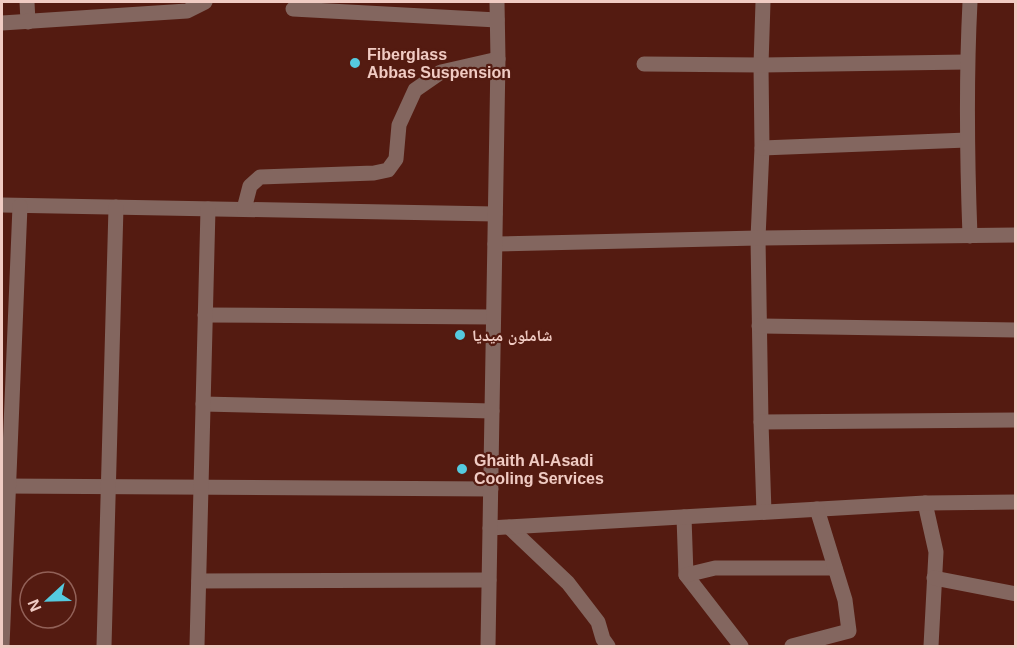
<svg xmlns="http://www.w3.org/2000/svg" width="1017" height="648" font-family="Arial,'Noto Naskh Arabic',sans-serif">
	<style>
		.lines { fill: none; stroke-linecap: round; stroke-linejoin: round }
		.minor { stroke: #83665f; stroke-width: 15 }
		.poi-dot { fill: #55cadf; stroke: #541b11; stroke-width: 2 }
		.labels { text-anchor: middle; stroke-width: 4.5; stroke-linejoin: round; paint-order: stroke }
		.poi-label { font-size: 16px; font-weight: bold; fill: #f0cbc3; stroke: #541b11; text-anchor: start }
	</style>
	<rect width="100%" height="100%" fill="#541b11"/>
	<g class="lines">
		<!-- minor -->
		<g class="minor">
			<path d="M27 2 28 22"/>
			<path d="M763 2 761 65 762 148 758 238 761 422 764 512"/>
			<path d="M293 9 497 20"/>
			<path d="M2 23 187 11 205 2"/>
			<path d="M644 64 761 65 967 62"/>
			<path d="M762 148 967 140"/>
			<path d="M2 205 495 214"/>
			<path d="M244 209 250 186 260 177 374 173 388 170 396 159 399 125 415 90 441 72 498 59"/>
			<path d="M970 236C967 157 966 80 970 2"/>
			<path d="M495 244 758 238 1016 235"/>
			<path d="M205 315 493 317"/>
			<path d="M759 326 1016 330"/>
			<path d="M203 404 492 411"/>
			<path d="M761 422 1016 420"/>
			<path d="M2 486 491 489"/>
			<path d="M925 503 936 552 931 646"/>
			<path d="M684 517 686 575 741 646"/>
			<path d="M509 527 568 583 598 622 603 639 608 646"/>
			<path d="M490 528 925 503 1016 502"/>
			<path d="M686 575 715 568H835"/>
			<path d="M934 578 1016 594"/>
			<path d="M199 581 489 580"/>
			<path d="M2 646 20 206"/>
			<path d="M104 646 116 207"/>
			<path d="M197 646 208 209"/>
			<path d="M488 646 498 59 497 2"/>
			<path d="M792 646 849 631 845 600 817 509"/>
		</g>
	</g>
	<!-- markers -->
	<g class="poi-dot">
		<circle cx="355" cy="63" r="6"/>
		<circle cx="460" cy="335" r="6"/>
		<circle cx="462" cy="469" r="6"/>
	</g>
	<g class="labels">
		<!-- poi labels -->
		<g class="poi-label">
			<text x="367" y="60">Fiberglass<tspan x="367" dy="18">Abbas Suspension</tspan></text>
			<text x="472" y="341">شاملون ميديا</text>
			<text x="474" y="466">Ghaith Al-Asadi<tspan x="474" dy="18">Cooling Services</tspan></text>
		</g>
	</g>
	<!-- border -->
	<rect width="1017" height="648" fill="none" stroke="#f0cbc3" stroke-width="6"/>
	<!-- north arrow -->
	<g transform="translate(48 600) rotate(248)"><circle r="28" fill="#541b11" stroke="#926158" stroke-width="1.5"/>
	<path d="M0-4.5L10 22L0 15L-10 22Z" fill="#55cadf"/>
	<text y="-9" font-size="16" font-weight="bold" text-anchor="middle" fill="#f0cbc3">N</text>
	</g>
</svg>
